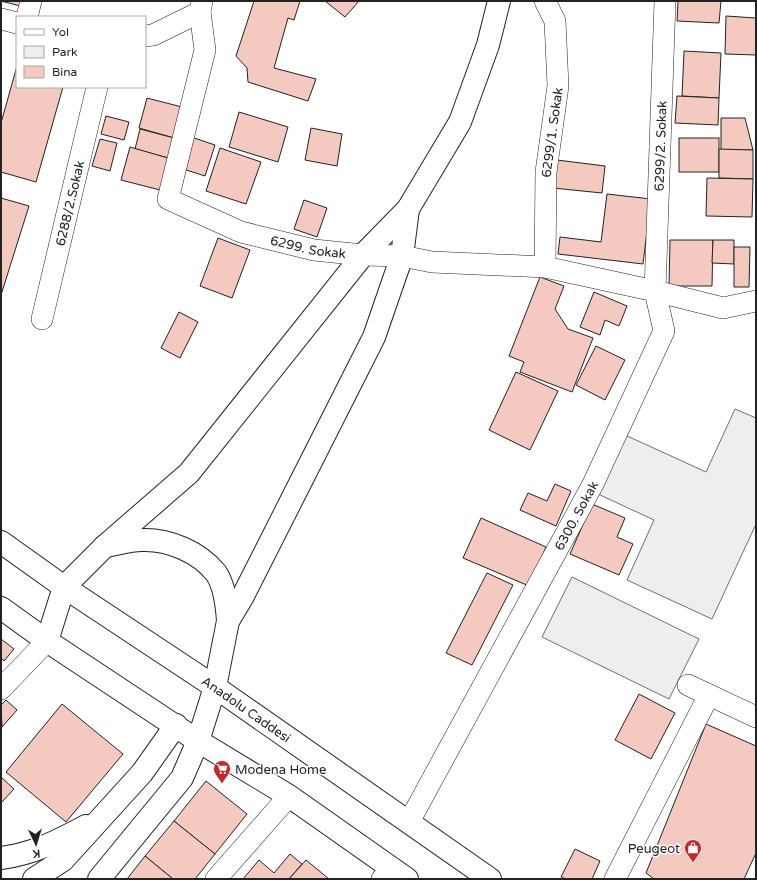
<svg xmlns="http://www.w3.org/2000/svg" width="757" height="880" font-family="'Varela Round',sans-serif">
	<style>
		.green { fill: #eee; stroke: #6f6f6f }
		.building { fill: #f3c9c0; stroke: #222 }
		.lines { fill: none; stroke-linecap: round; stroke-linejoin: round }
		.street-casing { stroke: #222; stroke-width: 22 }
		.secondary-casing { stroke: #222; stroke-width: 24 }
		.highway-casing { stroke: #222; stroke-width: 24 }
		.street { stroke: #fff; stroke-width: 21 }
		.secondary { stroke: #fff; stroke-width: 22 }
		.highway { stroke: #fff; stroke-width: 22 }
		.labels { text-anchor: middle; stroke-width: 3; stroke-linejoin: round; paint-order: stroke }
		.street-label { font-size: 13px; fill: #222; stroke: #fff }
		.poi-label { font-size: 13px; fill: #222; stroke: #fff; text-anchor: start }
	</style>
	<rect width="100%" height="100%" fill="#fff"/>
	<!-- green -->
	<g class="green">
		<path d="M735 409 756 418V524L712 619 627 580 654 520 598 494 625 435 706 472Z"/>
		<path d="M572 577 699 639 669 699 542 637Z"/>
	</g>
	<!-- building -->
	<g class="building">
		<path d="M1 1H30L28 8Z"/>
		<path d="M254 1H300L294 20 288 18 274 68 316 79 308 101 248 82 247 68 236 56Z"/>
		<path d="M325 1H359L345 17Z"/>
		<path d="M678 1H721L719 23 677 21Z"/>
		<path d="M726 16 756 18V55L725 54Z"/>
		<path d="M684 51 721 53 719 98 682 96Z"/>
		<path d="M17 66V87H63L36 182 1 172V123Z"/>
		<path d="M677 96 719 98 718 125 675 123Z"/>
		<path d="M147 98 182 107 174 138 139 128Z"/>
		<path d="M239 112 288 127 278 162 229 147Z"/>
		<path d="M106 116 129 122 124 140 101 134Z"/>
		<path d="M721 118H745L753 150H721Z"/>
		<path d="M311 128 342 134 337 166 305 160Z"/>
		<path d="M140 129 174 138 168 158 135 149Z"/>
		<path d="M191 137 215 145 205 176 180 168Z"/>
		<rect x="679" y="138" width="40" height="34"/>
		<path d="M100 139 117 143 110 171 92 166Z"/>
		<path d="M130 147 168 158 160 190 121 180Z"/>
		<path d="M220 148 261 162 246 204 206 191Z"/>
		<path d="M719 149 753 150V179L719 178Z"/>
		<path d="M557 160 605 166 602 193 553 188Z"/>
		<path d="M707 178 753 179 752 217 706 216Z"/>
		<path d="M607 194 651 199 643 264 558 254 560 237 601 242Z"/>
		<path d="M1 198 29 206 1 295Z"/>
		<path d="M304 200 327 208 317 237 294 229Z"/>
		<path d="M218 238 250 250 232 298 200 286Z"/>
		<path d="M670 240H713L712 286H669Z"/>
		<path d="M713 240H734V264L712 263Z"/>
		<path d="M734 247H750L749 287H734Z"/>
		<path d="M540 277 564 286 555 309 568 329 593 338 572 392 520 372 524 362 509 356Z"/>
		<path d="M594 292 627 306 619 326 605 320 600 335 580 327Z"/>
		<path d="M179 312 198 322 180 358 161 348Z"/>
		<path d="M596 346 625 360 605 400 576 385Z"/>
		<path d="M516 372 558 391 530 450 489 430Z"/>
		<path d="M555 484 571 491 556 526 520 510 528 493 547 501Z"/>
		<path d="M592 504 625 518 617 537 633 544 619 575 570 554Z"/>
		<path d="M481 518 546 547 529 586 463 558Z"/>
		<path d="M487 573 513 585 472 665 446 653Z"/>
		<path d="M1 639 14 649 4 661 1 658Z"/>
		<path d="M639 694 675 713 651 759 615 740Z"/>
		<path d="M6 700 17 710 2 727 1 705Z"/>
		<path d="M62 704 123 754 66 822 6 772Z"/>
		<path d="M706 724 756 746V853L744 879H654L646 873Z"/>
		<path d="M1 777 14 789 1 803Z"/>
		<path d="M206 781 247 814 215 854 174 821Z"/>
		<path d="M174 821 215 854 195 879H173L145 856Z"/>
		<path d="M575 849 600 861 592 879H566L561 877Z"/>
		<path d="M290 854 302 864 289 879H243L259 860 274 873Z"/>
		<path d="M145 856 173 879H127Z"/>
		<path d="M306 860 329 879H289Z"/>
	</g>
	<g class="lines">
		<defs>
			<g id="street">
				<path id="s1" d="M202 1 200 12 205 50 168 199 241 232 314 250 363 255 402 256 432 262 545 267 655 291 665 1"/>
				<path d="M27 17 31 1"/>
				<path d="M1 19 17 23"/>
				<path d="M145 36 153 35 200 12"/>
				<path id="s2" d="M545 267 546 172 558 86 555 21 545 1"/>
				<path id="s3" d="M42 319 97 87"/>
				<path d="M688 685 756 717"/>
				<path d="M1 689 47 641"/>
				<path id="s4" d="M409 822 593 484 664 331 655 291 723 308 756 301"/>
				<path d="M216 879 289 796"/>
				<path d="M382 879 392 868"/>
				<path d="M615 879 709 695"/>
			</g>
			<g id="secondary">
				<path d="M105 546C117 544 130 540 142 540 169 539 199 552 216 573 225 586 227 606 228 621"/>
				<path d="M47 641 64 587 105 546 189 473 363 255 408 209 460 122 488 45 499 1"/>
				<path d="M1 858C33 854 58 841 86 826"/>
				<path d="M34 879 63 860 142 773 176 725"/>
				<path d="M99 879 182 778 198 741 215 687 228 621 243 596 374 337 402 256 408 209"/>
			</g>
			<g id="highway">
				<path id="s5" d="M1 542 64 587 215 687 490 879"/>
				<path d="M1 608 47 641 198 741 289 796 407 879"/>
			</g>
		</defs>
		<!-- street casing -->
		<use href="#street" class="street-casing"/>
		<!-- secondary casing -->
		<use href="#secondary" class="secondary-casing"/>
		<!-- highway casing -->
		<use href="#highway" class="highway-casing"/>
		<!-- street -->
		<use href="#street" class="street"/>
		<!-- secondary -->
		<use href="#secondary" class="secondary"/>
		<!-- highway -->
		<use href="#highway" class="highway"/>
	</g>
	<!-- icons -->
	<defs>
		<symbol id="supermarket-pin" viewBox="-11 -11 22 30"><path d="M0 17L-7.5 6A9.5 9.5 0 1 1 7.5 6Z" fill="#c62828" stroke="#fff"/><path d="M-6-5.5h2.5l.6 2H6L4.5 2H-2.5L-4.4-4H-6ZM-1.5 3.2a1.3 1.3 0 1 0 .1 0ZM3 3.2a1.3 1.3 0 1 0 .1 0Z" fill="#fff"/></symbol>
		<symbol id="shop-pin" viewBox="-11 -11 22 30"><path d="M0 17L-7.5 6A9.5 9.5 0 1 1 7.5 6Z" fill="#c62828" stroke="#fff"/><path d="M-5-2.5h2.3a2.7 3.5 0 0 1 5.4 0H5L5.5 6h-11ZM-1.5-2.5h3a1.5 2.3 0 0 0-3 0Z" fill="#fff"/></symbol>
	</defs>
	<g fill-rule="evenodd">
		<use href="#supermarket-pin" x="212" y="759" width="20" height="27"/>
		<use href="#shop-pin" x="683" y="838" width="20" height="27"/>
	</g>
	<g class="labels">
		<!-- street labels -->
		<g class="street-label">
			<text dy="5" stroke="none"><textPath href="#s2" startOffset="135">6299/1. Sokak</textPath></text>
			<text dy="5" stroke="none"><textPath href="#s1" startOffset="848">6299/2. Sokak</textPath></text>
			<text dy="5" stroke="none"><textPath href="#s3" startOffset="119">6288/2.Sokak</textPath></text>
			<text dy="5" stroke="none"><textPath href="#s1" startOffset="352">6299. Sokak</textPath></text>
			<text dy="5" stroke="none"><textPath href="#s4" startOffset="349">6300. Sokak</textPath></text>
			<text dy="5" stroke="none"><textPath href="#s5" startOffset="297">Anadolu Caddesi</textPath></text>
		</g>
		<!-- poi labels -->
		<g class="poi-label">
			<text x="235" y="774">Modena Home</text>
			<text x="680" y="853" text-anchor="end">Peugeot</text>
		</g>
	</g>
	<!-- border -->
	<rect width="757" height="880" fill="none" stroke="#222222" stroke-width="4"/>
	<!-- legend -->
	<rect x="16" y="16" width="130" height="72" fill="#ffffff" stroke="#a7a7a7"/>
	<rect x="24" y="29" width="20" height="6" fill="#ffffff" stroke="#a7a7a7"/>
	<text x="52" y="36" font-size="12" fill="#222222">Yol</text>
	<rect x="24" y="46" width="20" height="12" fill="#eeeeee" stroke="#a7a7a7"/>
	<text x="52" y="56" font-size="12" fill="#222222">Park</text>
	<rect x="24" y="66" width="20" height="12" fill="#f3c9c0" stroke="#a7a7a7"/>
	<text x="52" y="76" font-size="12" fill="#222222">Bina</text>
	<!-- north arrow -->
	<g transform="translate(36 844) rotate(176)" stroke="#ffffff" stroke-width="3" paint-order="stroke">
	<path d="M0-3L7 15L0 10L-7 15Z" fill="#222222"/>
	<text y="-6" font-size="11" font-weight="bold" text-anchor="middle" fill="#222222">K</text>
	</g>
</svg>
